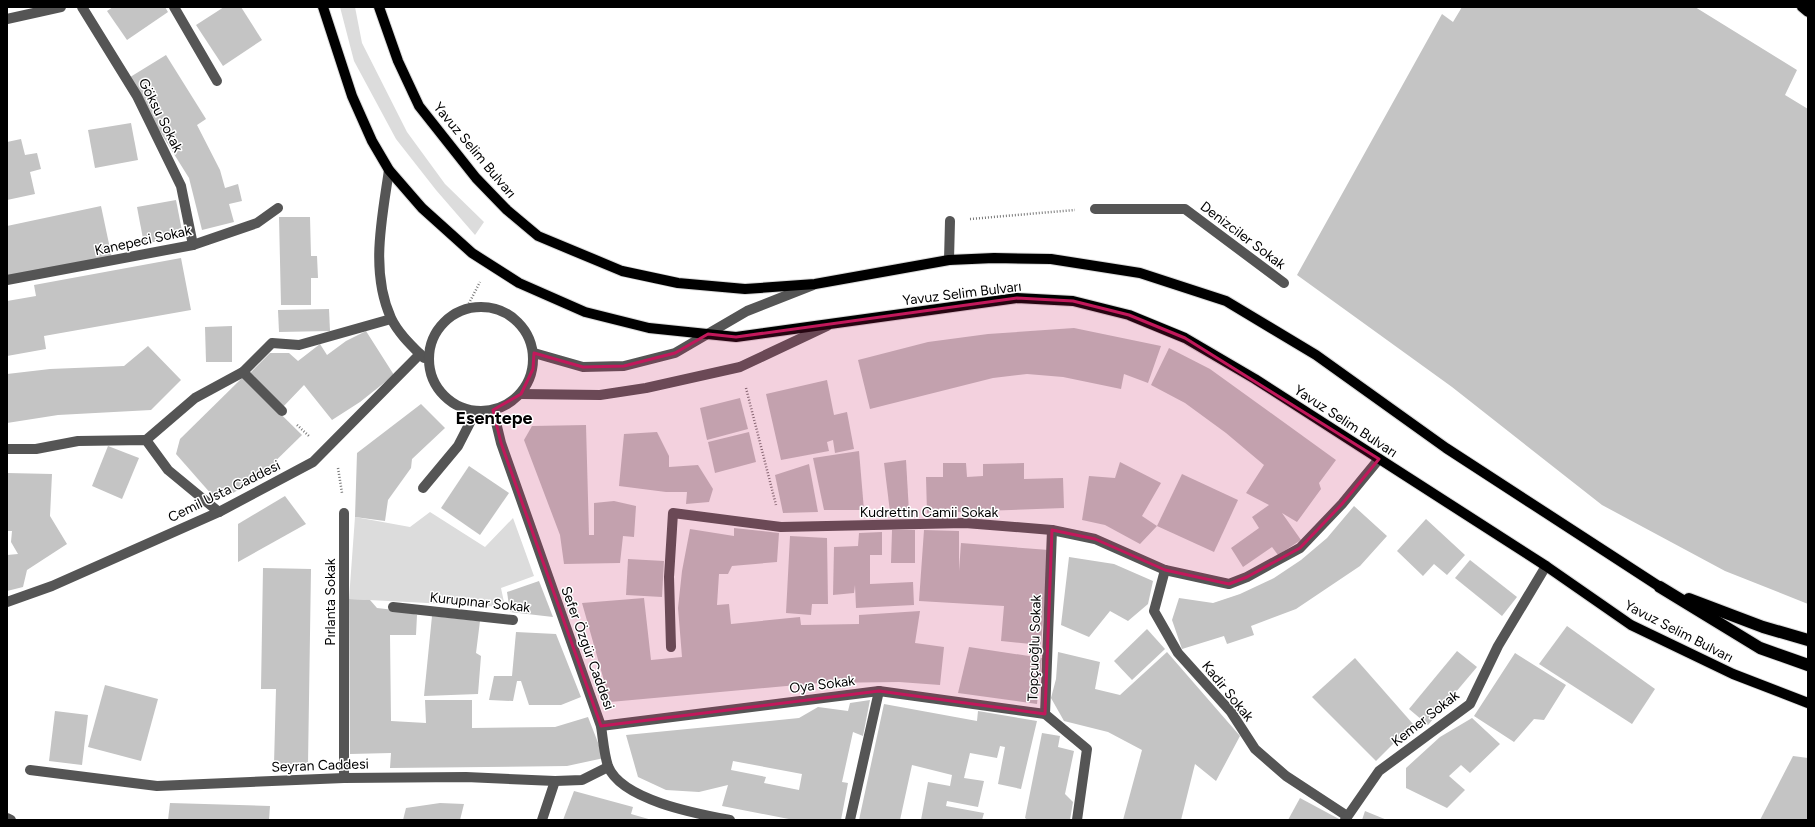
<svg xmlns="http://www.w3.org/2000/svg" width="1815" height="827" font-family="Figtree,sans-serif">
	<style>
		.green { fill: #dcdcdc }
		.building { fill: #c4c4c4; fill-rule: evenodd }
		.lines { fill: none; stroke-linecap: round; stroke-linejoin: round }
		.major-casing { stroke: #dbdbdb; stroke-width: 12 }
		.highway-casing { stroke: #dbdbdb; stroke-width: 14 }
		.path { stroke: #777; stroke-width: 2.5; stroke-dasharray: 1 2; stroke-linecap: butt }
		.minor { stroke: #555; stroke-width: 10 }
		.major { stroke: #000; stroke-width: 10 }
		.highway { stroke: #000; stroke-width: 12 }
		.marked { fill: #c2185b; fill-opacity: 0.2; stroke: #c2185b; stroke-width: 3; stroke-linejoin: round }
		.labels { text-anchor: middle; stroke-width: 3; stroke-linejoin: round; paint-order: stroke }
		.street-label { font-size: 14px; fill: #000; stroke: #fff }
		.district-label { font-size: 18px; font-weight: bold; fill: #000; stroke: #fff }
	</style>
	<rect width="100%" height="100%" fill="#fff"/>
	<!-- green -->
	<g class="green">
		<path d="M340 7H355L362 43 407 132 445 184 484 222 475 235 436 190 396 139 354 61Z"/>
		<path d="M430 512 485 547 513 518 534 576 501 588 505 607 349 599 355 517 410 527Z"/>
	</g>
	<!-- building -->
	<g class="building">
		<path d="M113 7H165L168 12 127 40 107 11Z"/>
		<path d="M224 7H241L262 40 223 66 196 25Z"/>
		<path d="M1462 7H1695L1797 70 1785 95 1808 109V604L1725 571 1602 505 1452 387 1297 275 1442 14 1453 22Z"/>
		<path d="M166 55 206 119 197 125 220 170 225 188 238 184 242 201 229 204 234 222 202 230 189 178 127 79Z"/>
		<path d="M131 123 138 160 95 168 88 130Z"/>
		<path d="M21 139 25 155 37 153 41 169 30 172 35 194 7 200V142Z"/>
		<path d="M176 200 183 236 144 244 137 207Z"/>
		<path d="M101 206 112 258 7 279V226Z"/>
		<path d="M279 217H310L311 256H317L318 278H311V305H281Z"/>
		<path d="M181 258 191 310 44 336 46 349 7 356V301L36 296 34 285Z"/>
		<path d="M329 309 330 331 279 332 278 310Z"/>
		<path d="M232 326V362H206L205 327Z"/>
		<path d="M1074 328 1161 346 1148 383 1124 374 1121 389 1063 377 1027 374 993 378 870 409 858 360 928 342 988 334Z"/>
		<path d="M366 331 394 375 360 402 332 420 304 385 282 408 249 374 270 353H289L298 361 320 344 327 355 346 341Z"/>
		<path d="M148 346 181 380 151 410 58 415 7 423V374L50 369 124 366Z"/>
		<path d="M1169 348 1210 369 1336 460 1319 483 1321 489 1297 522 1282 513 1301 540 1278 555 1272 547 1243 567 1231 548 1259 528 1252 517 1269 505 1246 493 1264 465 1226 433 1185 403 1151 385Z"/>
		<path d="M243 377 302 435 258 478 233 493 212 495 176 454 180 439Z"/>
		<path d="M827 380 834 415 847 412 854 449 835 453 833 440 827 442 829 451 781 460 766 394Z"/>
		<path d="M740 398 748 429 707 440 700 408Z"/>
		<path d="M421 404 445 428 412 459 411 468 388 500 385 521 355 517 357 453Z"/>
		<path d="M586 425 589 535H594V503L614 501 636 506 634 537 623 536 620 563 564 564 560 535 524 440 532 426Z"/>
		<path d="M657 432 669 456V467L698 465 713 489 709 502 686 504 687 492H666L619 486 624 434Z"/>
		<path d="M749 432 756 462 715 473 708 442Z"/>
		<path d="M108 446 139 458 122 499 92 486Z"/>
		<path d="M859 451 864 510H824L813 458Z"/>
		<path d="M906 460 909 512H890L884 463Z"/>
		<path d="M1120 462 1161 483 1142 516 1157 526 1140 544 1105 525 1082 520 1089 476 1115 478Z"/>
		<path d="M943 463H966L967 477 983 476V464L1024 463V479L1063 478 1064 508 927 513 926 477H943Z"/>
		<path d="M809 464 818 512 783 513 775 475Z"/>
		<path d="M469 466 509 493 480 535 441 508Z"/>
		<path d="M7 473 52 474 50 516 67 544 27 570 23 587 7 591V555L18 554 11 542 12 531H7Z"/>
		<path d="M1182 474 1238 500 1214 552 1157 526Z"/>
		<path d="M285 496 306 524 238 562V524Z"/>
		<path d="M1354 506 1387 536 1360 566 1296 609 1251 626 1254 635 1227 644 1224 636 1182 649 1172 620 1179 598 1213 603 1240 594 1274 578 1301 560 1327 538Z"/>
		<path d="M1426 519 1465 555 1447 575 1434 564 1423 576 1397 551Z"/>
		<path d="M734 528 779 533 777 562 732 566 728 574H719L717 605 729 604 731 624 800 617 801 625 859 624V615L920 611 915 643 944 647 940 685 899 682 819 683 610 702 582 603 644 598 651 660 682 657 678 608 682 571 690 529 734 536Z"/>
		<path d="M892 530H915V563H891Z"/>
		<path d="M924 530 959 531V571L961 543 1049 550 1041 645 1001 641 1004 606 919 601Z"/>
		<path d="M882 532V555H870V584L913 582 914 605 856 608 855 585 854 593 833 595 834 547 858 546 859 533Z"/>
		<path d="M790 536 827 538 828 604H812L811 615 786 613Z"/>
		<path d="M1069 557 1114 564 1153 581 1148 604 1128 621 1110 611 1089 637 1061 625Z"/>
		<path d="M628 559 664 561 662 597 626 595Z"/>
		<path d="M1470 560 1517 597 1502 616 1455 578Z"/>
		<path d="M263 568 311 569 308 764H274L276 689H261Z"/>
		<path d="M539 581 553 617 510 612 507 592Z"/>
		<path d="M349 599 370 600 377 608 403 611 417 615 416 635H390L391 721 426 723 425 700H472V728L555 727 588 717 604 758 567 766 390 768 391 753 350 754Z"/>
		<path d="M432 616 480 621 476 653 481 656 478 694 424 696Z"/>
		<path d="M1567 626 1655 689 1632 724 1539 664Z"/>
		<path d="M1147 629 1165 649 1132 680 1114 661Z"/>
		<path d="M516 632 556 634 581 697 561 705H529L521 681H517L513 701 489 700 494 676H512Z"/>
		<path d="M969 647 1042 658 1037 704 958 693Z"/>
		<path d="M1457 651 1477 667 1428 725 1409 709Z"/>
		<path d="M1058 652 1100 662 1095 689 1120 695 1167 652 1240 736 1216 781 1195 764 1181 820H1123L1142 750 1108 732 1064 721 1051 698 1056 679Z"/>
		<path d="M1515 653 1566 685 1544 720 1534 719 1514 742 1474 716Z"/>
		<path d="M1355 658 1413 724 1376 761 1312 697Z"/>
		<path d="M105 685 158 699 141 761 88 747Z"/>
		<path d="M870 700 863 736 853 732 842 782 848 783 841 820H794L722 806 728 785 699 792 666 790 638 777 626 735 799 718 818 707 848 711 850 703ZM733 761 802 774 799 790 764 783 766 777 731 770Z"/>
		<path d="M884 704 977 721 978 711 1037 721 1021 789 998 784 1005 747 1000 746 997 758 970 753 964 778 984 781 978 807 947 801 946 806 984 813 982 820H921L928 782 950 786 952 775 912 765 900 820H859Z"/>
		<path d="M55 711 88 715 82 765 49 761Z"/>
		<path d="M1472 718 1500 744 1470 773 1461 765 1449 776 1465 790 1447 808 1406 788V768L1440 737Z"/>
		<path d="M1042 733 1060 736 1058 747 1074 751 1065 794 1073 802 1070 820H1028L1025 818Z"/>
		<path d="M1793 756 1808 758V820H1760Z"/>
		<path d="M574 791 633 807 631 814 652 820H563Z"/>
		<path d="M1300 798 1339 819V820H1288Z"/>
		<path d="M170 803 270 806 269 820H168Z"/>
		<path d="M440 803 464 804 460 820H403L406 808Z"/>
		<path d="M1365 811 1387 820H1362Z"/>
	</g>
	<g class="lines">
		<defs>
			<g id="major">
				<path d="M323 7 352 96 372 141 389 170 422 208 472 253 519 283 585 312 649 328 736 337 1017 298 1073 301 1129 315 1185 338 1255 379 1546 566 1631 625 1733 674 1808 703"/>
				<path d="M379 7 398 61 419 106 476 178 507 210 538 236 622 271 678 283 745 289 815 284 949 260 994 258 1051 259 1140 273 1226 301 1316 355 1446 448 1660 587"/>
				<path d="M1802 7 1808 12"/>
			</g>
			<g id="highway">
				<path d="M1660 587 1760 648 1808 665"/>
				<path d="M1689 599 1763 627 1808 640"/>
			</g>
		</defs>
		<!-- major casing -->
		<use href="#major" class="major-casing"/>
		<!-- highway casing -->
		<use href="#highway" class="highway-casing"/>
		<!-- path -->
		<g class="path">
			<path d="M970 219 1075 210"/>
			<path d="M466 309 480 282"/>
			<path d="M746 388 776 505"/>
			<path d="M297 425 309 436"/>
			<path d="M338 468 342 493"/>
		</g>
		<!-- minor -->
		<g class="minor">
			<path d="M82 7 137 96 181 186 193 245"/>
			<path d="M174 7 217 81"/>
			<path d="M7 19 61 7"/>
			<path d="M389 170C382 219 370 271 391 318 398 333 412 346 424 358"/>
			<path d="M1095 209H1185L1284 283"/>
			<path d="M949 260 950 221"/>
			<path d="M7 280 193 245 257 223 278 208"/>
			<circle cx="481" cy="359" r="52"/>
			<path d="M534 353 583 367 624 366 675 353 747 311 813 285"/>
			<path d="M243 372 282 411"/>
			<path d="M521 394 600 395 646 388 740 367 827 326"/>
			<path d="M493 410 501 443 601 726C603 739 604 754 608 766 621 800 698 814 730 820"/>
			<path d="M146 440 195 398 243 372 272 343 299 345 391 319"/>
			<path d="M7 449H36L78 441 146 440 168 470 219 512"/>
			<path d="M423 488 458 446 476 411"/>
			<path d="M344 513V778"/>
			<path d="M1052 530 1045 714 1087 749 1077 820"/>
			<path d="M1165 570 1154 611 1178 653 1231 712 1255 749 1286 776 1347 816"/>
			<path d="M7 602 52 586 219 512 313 462 420 354"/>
			<path d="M393 607 513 620"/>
			<path d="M671 647 669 577 673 513 781 527 965 523 1052 530 1095 539 1165 570 1229 584 1247 577 1300 548 1342 504 1379 459"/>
			<path d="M601 726 879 691 1045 714"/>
			<path d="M30 770 157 786 344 778 466 777 555 781 582 780 608 767"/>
			<path d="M7 818 11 820"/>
			<path d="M542 820 555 781"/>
			<path d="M850 820 879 691"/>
			<path d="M1345 820 1379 771 1470 704 1498 646 1546 566"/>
		</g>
		<!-- major -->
		<use href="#major" class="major"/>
		<!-- highway -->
		<use href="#highway" class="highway"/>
	</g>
	<!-- marked area -->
	<path class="marked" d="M1017 298 1073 301 1129 315 1185 338 1379 459 1342 504 1300 548 1247 577 1229 584 1165 570 1095 539 1052 530 1045 714 879 691 601 726 501 443 493 410 521 394 533 369 534 353 583 367 624 366 675 353 708 334 736 337Z"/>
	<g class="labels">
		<!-- street labels -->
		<g class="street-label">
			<text transform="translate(161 115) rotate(63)" y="5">Göksu Sokak</text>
			<text transform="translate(475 150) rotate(50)" y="5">Yavuz Selim Bulvarı</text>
			<text transform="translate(1243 235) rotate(37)" y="5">Denizciler Sokak</text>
			<text transform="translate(143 240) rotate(-12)" y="5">Kanepeci Sokak</text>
			<text transform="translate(962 293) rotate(-7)" y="5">Yavuz Selim Bulvarı</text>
			<text transform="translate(1346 421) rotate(33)" y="5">Yavuz Selim Bulvarı</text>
			<text transform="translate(224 491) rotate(-26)" y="5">Cemil Usta Caddesi</text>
			<text x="929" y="517">Kudrettin Camii Sokak</text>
			<text transform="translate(330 602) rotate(-90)" y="5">Pırlanta Sokak</text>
			<text transform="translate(480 602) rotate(6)" y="5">Kurupınar Sokak</text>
			<text transform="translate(1679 631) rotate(27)" y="5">Yavuz Selim Bulvarı</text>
			<text transform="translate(588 648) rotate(70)" y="5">Sefer Özgür Caddesi</text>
			<text transform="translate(1034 648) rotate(-88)" y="5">Topçuoğlu Sokak</text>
			<text transform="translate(822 684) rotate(-7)" y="5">Oya Sokak</text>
			<text transform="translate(1228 691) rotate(51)" y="5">Kadir Sokak</text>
			<text transform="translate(1425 718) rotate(-38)" y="5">Kemer Sokak</text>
			<text transform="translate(320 765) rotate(-2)" y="5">Seyran Caddesi</text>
		</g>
		<!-- district labels -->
		<g class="district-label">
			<text x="494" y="424">Esentepe</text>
		</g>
	</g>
	<!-- border -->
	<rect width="1815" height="827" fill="none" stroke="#000000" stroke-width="16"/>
</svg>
